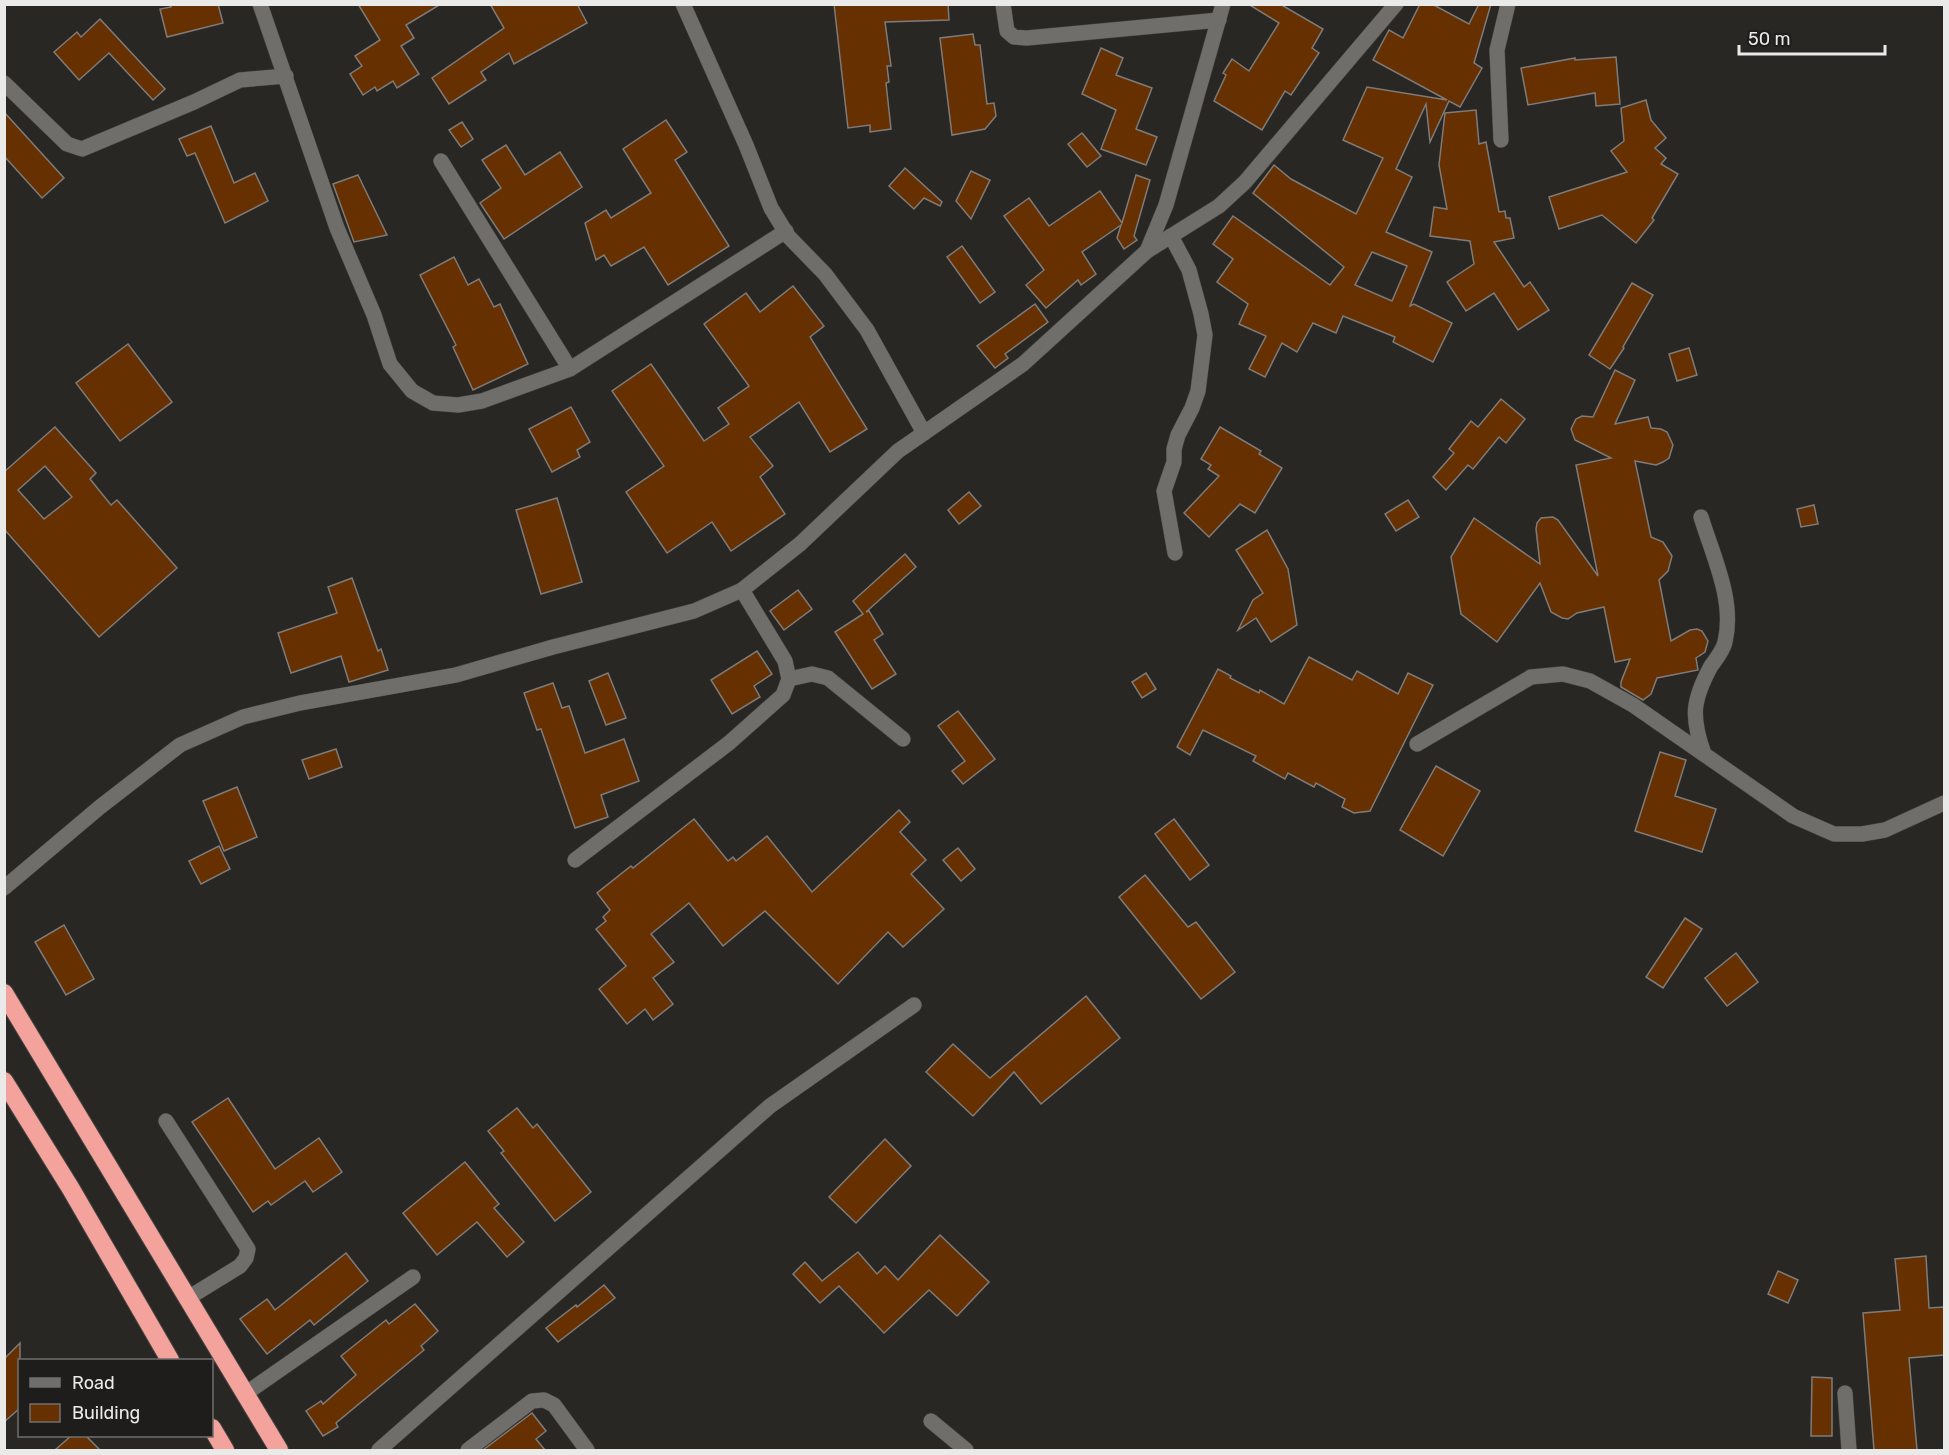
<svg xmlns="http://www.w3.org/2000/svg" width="1949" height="1455" font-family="Rubik,sans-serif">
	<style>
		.building { fill: #663001; stroke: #7e7b79; stroke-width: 1.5; fill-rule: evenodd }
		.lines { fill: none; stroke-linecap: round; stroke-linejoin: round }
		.minor-casing { stroke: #454442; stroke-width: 16 }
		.highway-casing { stroke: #454442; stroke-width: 20 }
		.minor { stroke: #6f6e6b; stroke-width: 15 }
		.highway { stroke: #f3a29c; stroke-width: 18 }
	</style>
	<rect width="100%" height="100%" fill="#282724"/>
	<!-- building -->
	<g class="building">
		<path d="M170 4H218L223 23 167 37 160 9 171 7Z"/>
		<path d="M358 4H441L406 25 414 38 401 46 419 74 397 88 393 81 377 91 375 87 363 95 350 74 362 66 355 56 380 40Z"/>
		<path d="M490 4H577L587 23 514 64 509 53 481 72 486 80 449 104 432 78 504 28Z"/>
		<path d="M834 4H948L949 20 885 22 891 66H887L889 82 886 83 891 129 870 132V125L848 128Z"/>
		<path d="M1248 4H1280L1323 29 1312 48 1319 53 1291 95 1285 91 1262 130 1214 101 1226 75 1223 73 1232 59 1249 71 1279 23Z"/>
		<path d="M1420 4H1432L1469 24 1479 4H1491L1474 63 1482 68 1460 107 1449 101 1430 142 1426 104 1396 169 1412 177 1386 232 1432 252 1410 306 1414 304 1452 323 1433 362 1393 342 1395 337 1343 316 1336 333 1313 323 1297 352 1282 343 1265 377 1249 369 1266 336 1239 324 1248 304 1217 282 1233 259 1213 244 1233 216 1330 285 1344 267 1253 193 1274 165 1291 179 1356 214 1383 158 1343 140 1367 87 1447 100 1373 60 1389 30 1403 38ZM1372 252 1407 266 1392 301 1355 285Z"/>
		<path d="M100 19 165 89 153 100 109 53 79 80 54 52 77 32 81 37Z"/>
		<path d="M973 34 975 45H980L987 104 994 103 996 116 985 129 952 135 940 38Z"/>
		<path d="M1101 48 1123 58 1116 75 1152 88 1136 129 1157 137 1146 165 1101 149 1116 110 1082 94Z"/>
		<path d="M1616 57 1620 104 1596 106 1595 93 1528 105 1521 68 1575 58V60Z"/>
		<path d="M1646 100 1651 120 1666 138 1655 148 1666 158 1661 164 1678 174 1652 218 1654 220 1636 243 1602 215 1559 229 1549 197 1627 172 1611 151 1624 141 1621 108Z"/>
		<path d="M1476 110 1479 144 1486 142 1499 212 1505 211 1506 218H1510L1514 238 1494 242 1524 287 1530 282 1549 310 1518 330 1494 293 1466 311 1447 282 1474 264 1470 241 1430 236 1434 207 1447 209 1439 165 1445 113Z"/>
		<path d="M4 112 64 178 42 198 4 156Z"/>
		<path d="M666 120 687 152 675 160 729 246 668 285 644 247 611 266 604 255 596 260 585 223 606 210 611 218 651 193 623 149Z"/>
		<path d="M462 122 473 139 461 147 449 130Z"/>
		<path d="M211 126 234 183 255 173 268 201 225 223 195 153 187 156 179 139Z"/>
		<path d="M1082 133 1101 156 1087 167 1068 144Z"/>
		<path d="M506 145 525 175 560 152 582 187 504 239 480 203 501 188 482 160Z"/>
		<path d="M905 168 942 202 940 206 924 198 914 209 889 186Z"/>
		<path d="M971 171 990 180 971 219 956 201Z"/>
		<path d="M358 175 387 235 354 242 333 184Z"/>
		<path d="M1136 175 1150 180 1134 236 1137 240 1124 249 1117 238 1121 225 1082 252 1096 274 1081 285 1078 280 1046 308 1026 285 1044 270 1004 216 1029 198 1049 226 1100 191 1122 223Z"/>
		<path d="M962 246 995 292 980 303 947 257Z"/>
		<path d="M454 257 468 285 479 279 494 307 500 304 528 364 473 390 453 347 456 345 420 275Z"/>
		<path d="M1632 283 1653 295 1623 347 1624 348 1610 369 1589 355Z"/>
		<path d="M793 286 824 326 810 337 867 429 830 452 799 402 750 437 773 466 760 477 785 514 731 551 712 522 667 553 626 492 664 466 612 391 651 364 704 441 729 424 718 408 749 386 704 324 746 293 760 312Z"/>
		<path d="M1035 304 1048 322 1005 354 1008 358 995 368 977 346Z"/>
		<path d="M128 344 172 402 120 441 76 383Z"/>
		<path d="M1689 348 1697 375 1677 381 1669 354Z"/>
		<path d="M1615 370 1635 380 1615 424 1648 417 1651 428 1661 429 1667 432 1673 445 1669 458 1663 462 1656 465 1635 461 1651 537 1663 542 1672 556 1668 571 1659 580 1671 641 1690 630 1697 629 1702 631 1708 641 1705 652 1696 658 1698 670 1657 678 1651 694 1643 700 1621 687V682L1630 659 1615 662 1604 607 1577 613 1568 619 1562 618 1551 612 1540 583 1497 642 1461 614 1451 557 1474 518 1540 564 1536 529 1537 523 1541 518 1553 517 1558 520 1598 576 1576 465 1611 458 1575 440 1571 429 1576 419 1582 416 1593 417Z"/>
		<path d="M1501 399 1525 419 1506 443 1499 437 1473 469 1468 465 1446 490 1433 477 1454 453 1449 449 1471 421 1478 427Z"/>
		<path d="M571 407 590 442 577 450 580 457 552 472 529 429Z"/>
		<path d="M55 427 96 473 90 479 111 505 117 500 177 568 99 637 4 529V472ZM45 466 72 497 44 519 18 490Z"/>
		<path d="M1220 427 1261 451 1259 454 1282 468 1255 513 1240 504 1209 537 1184 513 1219 476 1208 469 1211 465 1201 459Z"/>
		<path d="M969 492 981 506 959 524 948 510Z"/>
		<path d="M557 498 582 582 541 594 516 510Z"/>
		<path d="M1408 500 1419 517 1396 531 1385 514Z"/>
		<path d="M1814 505 1818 524 1801 527 1797 509Z"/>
		<path d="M1267 530 1288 569 1297 625 1271 642 1256 618 1238 630 1253 600 1263 593 1236 550Z"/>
		<path d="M905 554 916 567 866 612 869 611 883 634 874 640 896 674 872 689 835 632 863 614 853 601Z"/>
		<path d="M352 578 378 651 381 649 388 670 349 682 341 656 291 673 278 633 337 613 328 587Z"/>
		<path d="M798 590 812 609 784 630 770 611Z"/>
		<path d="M757 651 772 674 754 686 760 697 732 714 711 680Z"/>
		<path d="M1309 657 1352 680 1357 671 1398 694 1408 673 1433 685 1370 811 1354 813 1342 807 1345 799 1316 783 1314 787 1288 773 1285 779 1253 761 1256 756 1203 730 1190 755 1177 747 1218 669 1231 676 1230 678 1259 693 1260 690 1284 704Z"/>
		<path d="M608 673 626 718 606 725 589 681Z"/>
		<path d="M1146 673 1156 689 1142 698 1132 682Z"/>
		<path d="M553 683 562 708 569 706 585 753 624 739 639 781 601 795 608 817 575 828 541 729 537 730 524 693Z"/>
		<path d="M958 711 995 759 963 784 952 771 965 761 938 726Z"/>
		<path d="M336 749 342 767 309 779 302 760Z"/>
		<path d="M1660 752 1686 760 1675 796 1716 809 1702 852 1635 831Z"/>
		<path d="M1436 766 1480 791 1443 856 1400 830Z"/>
		<path d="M237 787 257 837 224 851 203 801Z"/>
		<path d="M899 810 910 822 900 832 926 860 911 874 944 909 903 947 888 932 838 984 765 911 723 946 689 903 651 934 674 962 653 978 673 1004 653 1020 645 1009 627 1024 599 989 626 966 596 929 606 921 603 917 610 910 597 893 631 866 633 868 694 819 728 861 733 857 736 861 767 836 812 892Z"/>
		<path d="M1174 819 1209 865 1190 880 1155 834Z"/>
		<path d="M219 846 230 869 201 884 189 861Z"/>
		<path d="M958 848 975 869 961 881 943 860Z"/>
		<path d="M1145 875 1188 927 1196 922 1235 972 1201 999 1119 897Z"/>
		<path d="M1685 918 1702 929 1663 988 1646 977Z"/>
		<path d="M64 925 94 979 66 995 35 942Z"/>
		<path d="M1736 953 1758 982 1727 1006 1705 978Z"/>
		<path d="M1086 996 1120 1038 1041 1104 1014 1072 973 1116 926 1072 953 1044 990 1078Z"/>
		<path d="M228 1098 275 1169 319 1138 342 1172 313 1192 305 1181 271 1205 268 1201 253 1212 192 1122Z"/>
		<path d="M517 1108 533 1128 537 1124 591 1192 555 1221 501 1153 504 1151 488 1131Z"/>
		<path d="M885 1139 911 1166 856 1223 829 1197Z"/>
		<path d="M465 1162 499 1204 494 1208 524 1242 507 1257 477 1222 437 1255 403 1213Z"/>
		<path d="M940 1235 989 1282 957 1316 929 1290 884 1333 839 1286 820 1303 793 1274 805 1262 822 1281 858 1252 877 1274 885 1266 898 1280Z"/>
		<path d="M346 1253 368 1281 314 1325 310 1320 267 1354 240 1319 267 1299 275 1310Z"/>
		<path d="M1926 1256 1929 1308 1944 1307V1355L1909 1358 1917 1450H1874L1863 1313 1900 1310 1895 1259Z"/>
		<path d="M1778 1271 1798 1280 1788 1303 1768 1294Z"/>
		<path d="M604 1285 615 1298 558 1342 546 1328 576 1305 577 1307Z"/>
		<path d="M415 1304 438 1331 421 1346 424 1350 336 1423 338 1427 323 1436 306 1411 321 1401 323 1404 356 1375 341 1356 386 1320 389 1324Z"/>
		<path d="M20 1343V1408L4 1422V1359Z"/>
		<path d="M1812 1377 1832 1378V1436H1811Z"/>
		<path d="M532 1413 546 1431 536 1439 545 1450H483Z"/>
		<path d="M71 1436H86L100 1450H55Z"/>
	</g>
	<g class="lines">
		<defs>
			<g id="minor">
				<path d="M260 4 337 228 374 315 390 364 412 391 433 403 458 405 482 401 570 369 786 231"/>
				<path d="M1003 4 1007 31 1014 37 1027 38 1219 20"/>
				<path d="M4 83 67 144 82 149 194 102 240 80 286 76"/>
				<path d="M1501 140 1497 50 1508 4"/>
				<path d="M441 161 570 369"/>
				<path d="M1171 236 1189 270 1201 314 1205 335 1198 391 1192 408 1178 435 1174 449V462L1164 491 1175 553"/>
				<path d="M1147 251 1219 206 1245 182 1396 4"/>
				<path d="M924 433 1023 364 1147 251 1166 205 1223 4"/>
				<path d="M1701 517C1713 556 1735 601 1725 642 1723 651 1716 659 1711 666 1692 701 1691 717 1704 754"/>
				<path d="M789 679 812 674 828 678 903 739"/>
				<path d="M1417 744 1531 677 1563 674 1590 681 1633 705 1793 816 1834 834H1862L1885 830 1944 803"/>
				<path d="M575 860 729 743 783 695 789 679 785 661 742 590"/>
				<path d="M4 888 100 807 180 745 243 717 300 703 456 675 553 647 694 611 742 590 800 544 898 451 924 433 867 330 825 274 788 236 771 208 746 145 683 4"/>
				<path d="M166 1121 248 1249 246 1258 240 1266 188 1298"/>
				<path d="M1845 1393 1849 1450"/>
				<path d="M245 1394 413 1277"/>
				<path d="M931 1421 966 1450"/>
				<path d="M379 1450 770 1106 914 1005"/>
				<path d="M468 1450 532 1401 544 1400 554 1405 587 1450"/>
			</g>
			<g id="highway">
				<path d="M4 993 279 1450"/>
				<path d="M4 1081 71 1189 170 1360"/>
				<path d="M212 1428 225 1450"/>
			</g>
		</defs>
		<!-- minor casing -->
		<use href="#minor" class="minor-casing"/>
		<!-- highway casing -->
		<use href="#highway" class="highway-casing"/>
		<!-- minor -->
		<use href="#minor" class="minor"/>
		<!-- highway -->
		<use href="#highway" class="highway"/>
	</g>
	<!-- border -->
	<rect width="1949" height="1455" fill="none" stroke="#eaeae8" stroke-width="12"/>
	<!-- legend -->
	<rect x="18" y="1359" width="195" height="78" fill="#1f1d1b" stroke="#706f6d" stroke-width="1.5"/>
	<rect x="30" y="1378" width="30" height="9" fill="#6f6e6b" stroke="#706f6d" stroke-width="1.5"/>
	<text x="72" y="1389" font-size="18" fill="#eaeae8">Road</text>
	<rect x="30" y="1404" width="30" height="18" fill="#663001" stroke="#706f6d" stroke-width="1.5"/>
	<text x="72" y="1419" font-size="18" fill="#eaeae8">Building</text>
	<!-- scale -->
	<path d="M1739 45v9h146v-9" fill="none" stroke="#eaeae8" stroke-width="3"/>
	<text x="1748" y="45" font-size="18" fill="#eaeae8" stroke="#1f1d1b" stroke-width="4.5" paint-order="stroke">50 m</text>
</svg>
